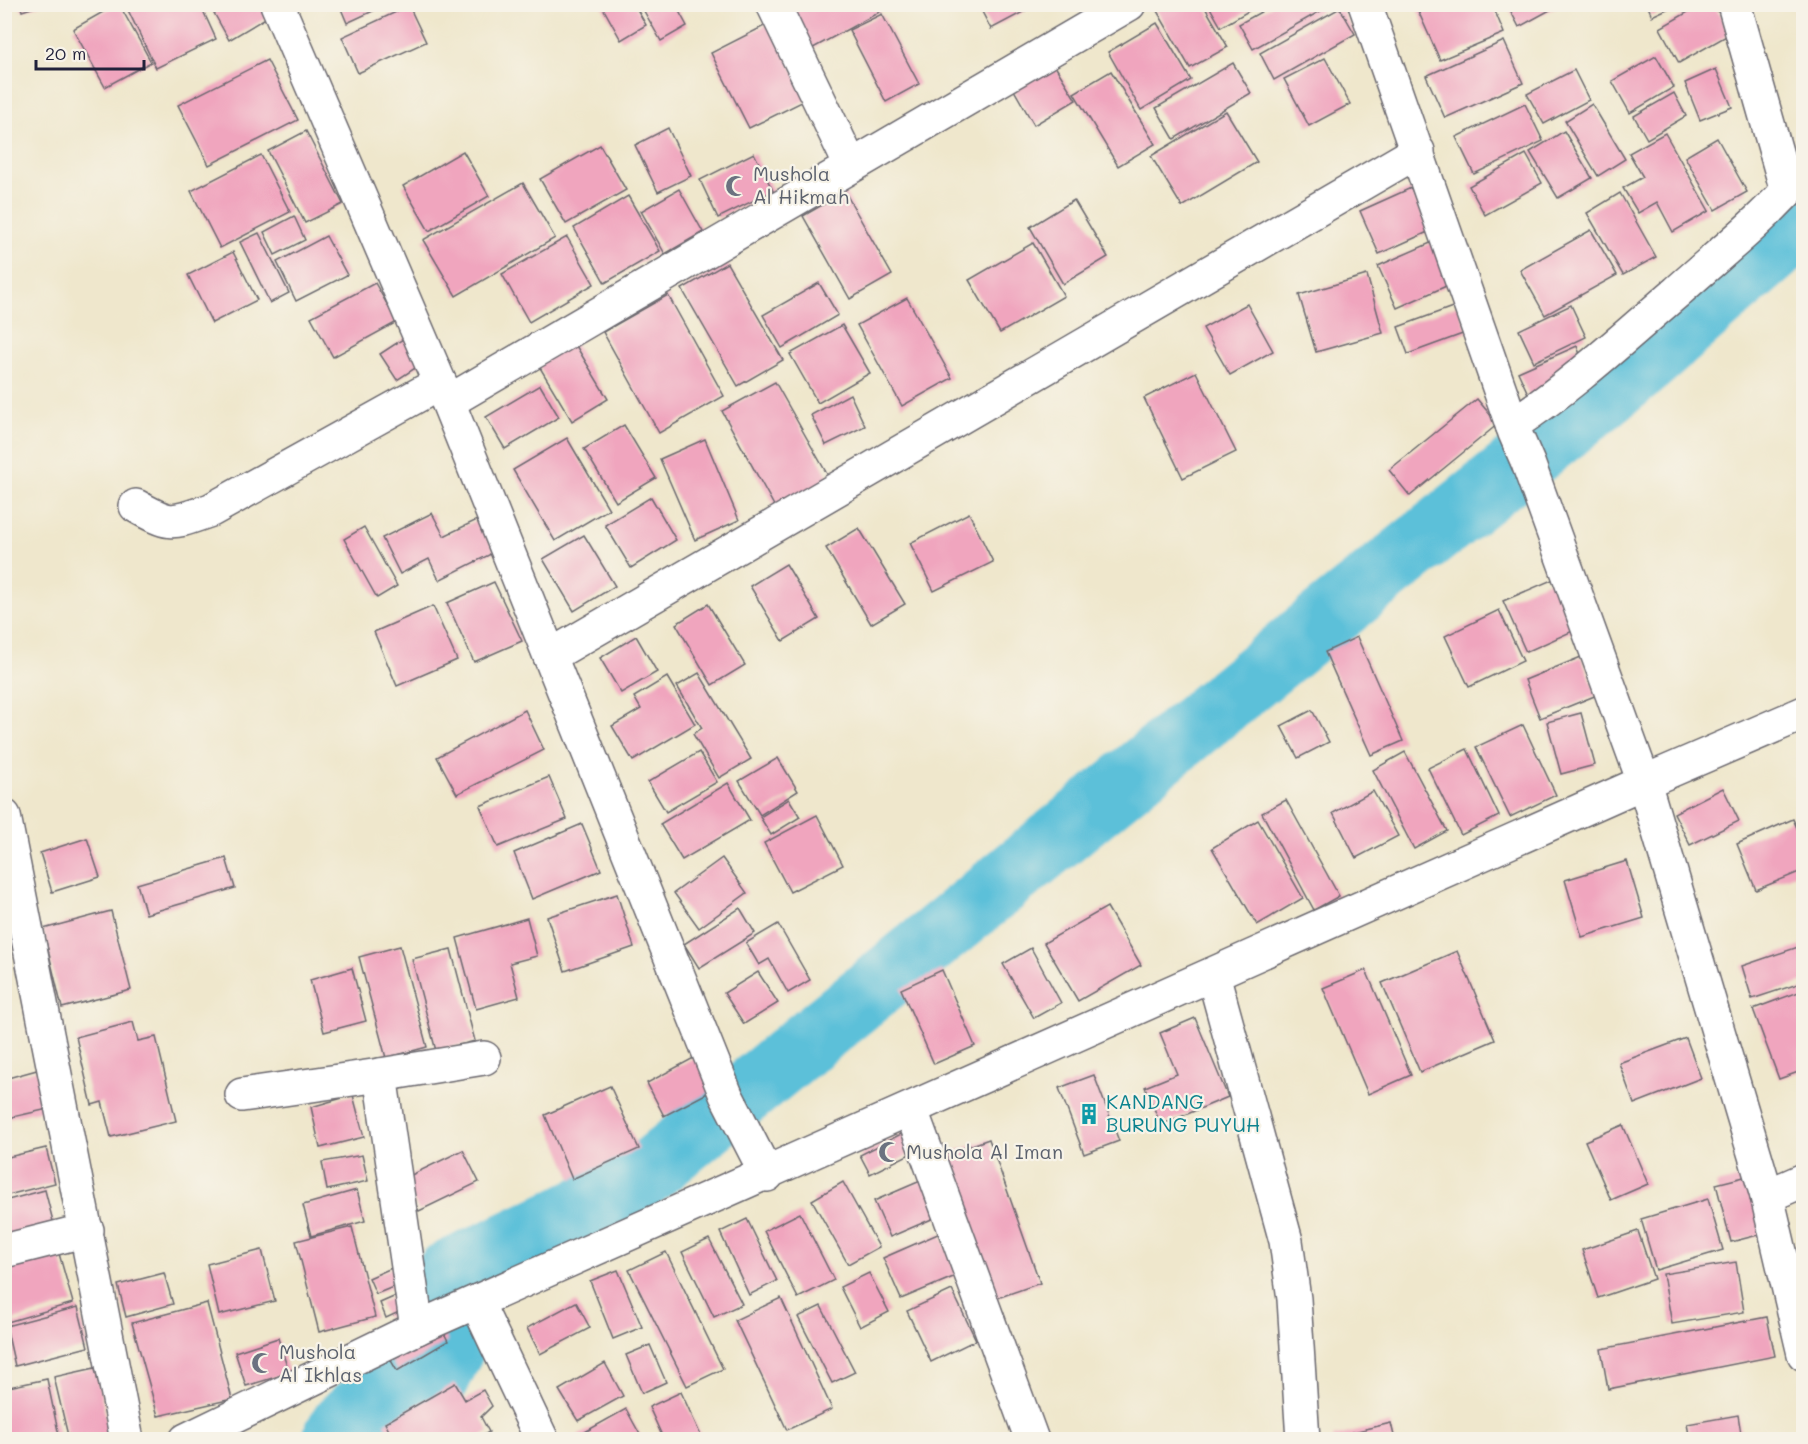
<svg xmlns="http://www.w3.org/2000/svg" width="1808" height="1444" font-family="Mali,sans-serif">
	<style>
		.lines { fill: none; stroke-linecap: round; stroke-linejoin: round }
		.river { stroke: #5bc0d9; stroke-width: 64 }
		.building { fill: #f0a5be }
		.minor-casing { stroke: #6a676e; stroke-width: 36 }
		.minor { stroke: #fff; stroke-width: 33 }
		.labels { text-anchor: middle; stroke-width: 4.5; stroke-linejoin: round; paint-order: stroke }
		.worship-label { font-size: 20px; fill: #5b616d; stroke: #f7f3e8; text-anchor: start }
		.culture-label { font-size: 20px; fill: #0d838f; stroke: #f7f3e8; text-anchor: start }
	</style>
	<rect width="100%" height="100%" fill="#f7f3e8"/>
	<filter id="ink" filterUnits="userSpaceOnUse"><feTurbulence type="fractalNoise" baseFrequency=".0167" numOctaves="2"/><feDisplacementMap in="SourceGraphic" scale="12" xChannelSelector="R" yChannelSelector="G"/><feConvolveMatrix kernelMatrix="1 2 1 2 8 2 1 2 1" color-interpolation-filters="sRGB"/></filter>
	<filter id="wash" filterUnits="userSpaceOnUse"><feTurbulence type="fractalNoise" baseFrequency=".008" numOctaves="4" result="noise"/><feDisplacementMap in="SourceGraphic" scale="24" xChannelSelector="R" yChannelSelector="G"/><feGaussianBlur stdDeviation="1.35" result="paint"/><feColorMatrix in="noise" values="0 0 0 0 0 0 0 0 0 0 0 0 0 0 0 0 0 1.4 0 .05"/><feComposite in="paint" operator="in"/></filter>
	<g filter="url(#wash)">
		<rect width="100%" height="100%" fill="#efe7cc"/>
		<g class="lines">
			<!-- river -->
			<path class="river" d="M334 1440C349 1399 401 1391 438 1379L459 1335 447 1273 635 1183 1322 622 1638 370 1804 224"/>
		</g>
		<g id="blocks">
			<!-- building -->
			<g class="building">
				<path d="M20 4H41V5L22 11Z"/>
				<path d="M117 4H119L151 62 105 87 73 29Z"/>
				<path d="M140 4H200L216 39 156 68 128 10Z"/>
				<path d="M209 4H269L274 13 229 40Z"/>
				<path d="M339 4H388L347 23Z"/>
				<path d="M605 4H634L646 25 621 40 602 6Z"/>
				<path d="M640 4H675L687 26 661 41Z"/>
				<path d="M778 4H894L804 53Z"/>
				<path d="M978 4H1022L1025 11 991 29Z"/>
				<path d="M1153 4H1203L1228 47 1190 68Z"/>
				<path d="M1208 4H1250L1252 9 1221 27Z"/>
				<path d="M1275 4H1333L1253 49 1239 24Z"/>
				<path d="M1415 4H1492L1504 33 1440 60Z"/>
				<path d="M1507 4H1561L1519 27Z"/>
				<path d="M1647 4H1678L1652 16Z"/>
				<path d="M1702 4H1714L1730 34 1679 63 1660 28Z"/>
				<path d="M409 6 426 42 358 73 342 37Z"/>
				<path d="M1340 8 1355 34 1274 80 1260 53Z"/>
				<path d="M882 14 919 84 886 102 849 30Z"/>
				<path d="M770 23 808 99 749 128 711 53Z"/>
				<path d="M1157 23 1191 80 1141 110 1108 52Z"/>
				<path d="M1504 41 1523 83 1445 118 1426 76Z"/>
				<path d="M1656 56 1674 87 1630 113 1612 81Z"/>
				<path d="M1325 58 1350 104 1309 126 1284 79Z"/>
				<path d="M267 60 298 120 209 165 178 105Z"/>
				<path d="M1233 63 1251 93 1174 139 1156 108Z"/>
				<path d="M1055 66 1076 100 1034 125 1014 90Z"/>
				<path d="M1716 69 1732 107 1700 120 1685 83Z"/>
				<path d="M1574 70 1589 100 1544 124 1527 94Z"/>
				<path d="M1111 71 1155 144 1118 166 1074 93Z"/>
				<path d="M1674 93 1686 116 1647 139 1634 116Z"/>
				<path d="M1525 104 1543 141 1474 174 1456 137Z"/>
				<path d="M1592 104 1625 159 1598 176 1565 121Z"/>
				<path d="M1226 111 1257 162 1182 207 1151 156Z"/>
				<path d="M668 128 691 176 658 192 635 145Z"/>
				<path d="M306 131 343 204 305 223 268 151Z"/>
				<path d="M1564 131 1592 178 1558 198 1530 152Z"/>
				<path d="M1665 133 1709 211 1673 232 1657 202 1638 213 1623 188 1643 177 1629 153Z"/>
				<path d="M1717 138 1747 192 1715 210 1685 157Z"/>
				<path d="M600 145 626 190 566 224 540 179Z"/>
				<path d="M463 151 489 196 429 231 403 186Z"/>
				<path d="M754 153 773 191 718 218 700 180Z"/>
				<path d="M1526 154 1542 183 1485 215 1469 186Z"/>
				<path d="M261 155 290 212 220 248 191 191Z"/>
				<path d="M523 183 555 238 456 296 423 240Z"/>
				<path d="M1411 188 1430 231 1379 254 1360 211Z"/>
				<path d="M679 189 703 232 665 254 641 211Z"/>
				<path d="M845 192 892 275 850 299 803 216Z"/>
				<path d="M1620 193 1656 257 1623 275 1587 213Z"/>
				<path d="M628 196 660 251 605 283 574 228Z"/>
				<path d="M1074 200 1108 257 1063 284 1030 227Z"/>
				<path d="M294 216 305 240 275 255 264 232Z"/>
				<path d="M1591 230 1617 275 1545 315 1520 270Z"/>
				<path d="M259 233 289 293 270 303 240 242Z"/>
				<path d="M326 236 347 275 296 301 277 262Z"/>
				<path d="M567 237 594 284 529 322 502 274Z"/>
				<path d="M1435 241 1453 283 1397 308 1378 266Z"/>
				<path d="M1033 243 1064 296 1000 333 969 280Z"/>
				<path d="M233 252 257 300 212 323 188 275Z"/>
				<path d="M727 263 783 360 738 386 682 289Z"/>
				<path d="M1367 275 1383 333 1316 352 1299 295Z"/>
				<path d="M375 283 397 322 333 357 311 317Z"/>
				<path d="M819 283 838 315 782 348 763 315Z"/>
				<path d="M668 295 724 396 659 433 603 332Z"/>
				<path d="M907 298 952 378 902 406 857 325Z"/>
				<path d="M1247 304 1273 351 1230 375 1203 328Z"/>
				<path d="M1458 305 1468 332 1408 354 1398 327Z"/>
				<path d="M1571 305 1586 337 1534 362 1519 330Z"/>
				<path d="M842 325 870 373 818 403 790 354Z"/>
				<path d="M409 335 426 361 397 380 380 354Z"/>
				<path d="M572 339 608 399 572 421 536 361Z"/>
				<path d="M1577 346 1583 363 1531 400 1518 372Z"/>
				<path d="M1196 372 1236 452 1183 478 1144 398Z"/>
				<path d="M775 382 831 481 777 511 722 411Z"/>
				<path d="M540 385 559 417 505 449 486 417Z"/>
				<path d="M850 394 865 426 826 445 811 415Z"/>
				<path d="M1477 399 1498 424 1410 496 1389 470Z"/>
				<path d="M624 425 656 478 616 502 584 449Z"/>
				<path d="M567 438 609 509 555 541 513 470Z"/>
				<path d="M705 439 739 520 695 540 660 459Z"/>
				<path d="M651 497 676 540 631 568 605 525Z"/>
				<path d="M432 513 444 536 479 519 495 552 439 580 429 559 400 574 382 538Z"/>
				<path d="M969 513 993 562 934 591 910 543Z"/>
				<path d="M364 527 397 586 377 598 344 539Z"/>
				<path d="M859 528 905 604 871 624 826 548Z"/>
				<path d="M584 535 615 586 574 611 543 559Z"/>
				<path d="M786 564 819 619 783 641 750 586Z"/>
				<path d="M1561 576 1584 626 1526 652 1503 601Z"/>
				<path d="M494 582 522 641 474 662 447 603Z"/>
				<path d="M708 604 745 665 712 685 676 624Z"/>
				<path d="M433 606 457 660 397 686 374 632Z"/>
				<path d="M1499 610 1523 661 1469 687 1445 636Z"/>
				<path d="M636 636 657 672 621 693 600 658Z"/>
				<path d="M1357 637 1403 741 1371 755 1325 652Z"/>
				<path d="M1581 657 1597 695 1540 718 1525 680Z"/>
				<path d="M699 673 751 759 719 778 693 734 702 728 677 686Z"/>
				<path d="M667 677 695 724 633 761 612 726 641 709 634 697Z"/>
				<path d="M525 710 544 750 457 794 437 757Z"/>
				<path d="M1312 710 1329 742 1298 758 1281 726Z"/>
				<path d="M1581 713 1595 765 1561 774 1547 722Z"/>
				<path d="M1523 725 1556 795 1510 817 1476 747Z"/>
				<path d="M1467 749 1499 816 1461 835 1428 768Z"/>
				<path d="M699 752 717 782 666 812 648 782Z"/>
				<path d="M1405 752 1447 831 1414 849 1373 770Z"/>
				<path d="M778 758 798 791 760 815 739 781Z"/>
				<path d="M549 777 567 819 498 847 480 806Z"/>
				<path d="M728 783 750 820 682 860 660 824Z"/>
				<path d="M1723 788 1739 821 1690 845 1674 813Z"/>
				<path d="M1373 791 1398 836 1356 858 1333 813Z"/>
				<path d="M789 799 800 817 771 835 760 817Z"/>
				<path d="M1286 800 1339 896 1314 910 1262 813Z"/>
				<path d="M817 815 843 865 790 892 764 843Z"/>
				<path d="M1793 819 1804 844V870L1756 890 1737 844Z"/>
				<path d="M1258 820 1303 898 1257 925 1212 848Z"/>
				<path d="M582 824 601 870 532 899 514 853Z"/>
				<path d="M87 838 100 877 52 892 40 853Z"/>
				<path d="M226 858 235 888 146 914 137 884Z"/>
				<path d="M722 858 747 893 699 928 674 893Z"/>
				<path d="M1627 861 1644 918 1582 937 1565 880Z"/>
				<path d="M617 894 634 947 565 971 547 917Z"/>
				<path d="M8 904 24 942 4 950V906Z"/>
				<path d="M1107 907 1141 965 1078 1001 1044 943Z"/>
				<path d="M740 908 755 933 699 968 684 944Z"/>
				<path d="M111 911 131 990 62 1008 43 929Z"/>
				<path d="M527 918 537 956 510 963 519 997 476 1009 457 938Z"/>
				<path d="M778 924 810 980 788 993 769 959 759 965 746 943Z"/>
				<path d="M1804 945V982L1752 999 1742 966Z"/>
				<path d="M400 946 427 1047 386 1058 359 957Z"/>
				<path d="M1031 948 1061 1003 1034 1018 1003 964Z"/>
				<path d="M451 949 475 1041 436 1051 412 959Z"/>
				<path d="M1457 951 1495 1040 1420 1072 1382 983Z"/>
				<path d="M352 968 366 1021 324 1032 310 980Z"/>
				<path d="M942 970 975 1046 934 1064 901 989Z"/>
				<path d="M1366 970 1411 1075 1368 1094 1323 988Z"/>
				<path d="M758 972 778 1003 744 1024 724 993Z"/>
				<path d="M1804 990V1070L1779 1079 1753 1009Z"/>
				<path d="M1195 1018 1228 1097 1161 1125 1145 1087 1177 1074 1160 1033Z"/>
				<path d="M133 1022 138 1041 156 1037 176 1121 111 1137 102 1102 92 1105 76 1037Z"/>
				<path d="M1686 1038 1701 1078 1634 1104 1619 1063Z"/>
				<path d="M701 1054 719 1087 664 1116 647 1083Z"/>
				<path d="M37 1070 48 1109 4 1119V1079Z"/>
				<path d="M1094 1075 1119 1141 1084 1154 1059 1088Z"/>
				<path d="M610 1086 639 1149 572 1179 545 1115Z"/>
				<path d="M353 1095 364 1137 320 1148 311 1107Z"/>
				<path d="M1623 1125 1648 1184 1611 1200 1585 1141Z"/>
				<path d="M909 1130 918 1150 870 1174 860 1155Z"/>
				<path d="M989 1139 1040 1283 992 1300 941 1156Z"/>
				<path d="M46 1148 55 1183 4 1196V1158Z"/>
				<path d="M463 1150 479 1182 419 1211 403 1179Z"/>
				<path d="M362 1155 368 1181 327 1190 322 1162Z"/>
				<path d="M1748 1176 1762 1234 1731 1242 1716 1184Z"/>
				<path d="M925 1179 941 1215 890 1237 874 1201Z"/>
				<path d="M843 1182 879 1247 848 1264 812 1200Z"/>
				<path d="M45 1190 56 1233 4 1246V1201Z"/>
				<path d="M357 1190 365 1221 311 1236 303 1205Z"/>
				<path d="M1708 1199 1723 1250 1656 1270 1641 1219Z"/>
				<path d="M800 1213 834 1280 798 1298 764 1231Z"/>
				<path d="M747 1219 777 1281 749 1295 720 1232Z"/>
				<path d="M352 1227 375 1317 319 1332 296 1241Z"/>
				<path d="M1638 1231 1654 1279 1598 1298 1582 1250Z"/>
				<path d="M940 1233 958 1275 901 1299 883 1258Z"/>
				<path d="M709 1239 742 1304 714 1317 682 1252Z"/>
				<path d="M58 1250 73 1303 4 1323V1265Z"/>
				<path d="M262 1250 275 1301 219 1315 207 1264Z"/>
				<path d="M666 1252 723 1369 687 1386 629 1270Z"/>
				<path d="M1736 1262 1744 1312 1672 1324 1663 1274Z"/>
				<path d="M396 1266 403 1283 376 1294 369 1278Z"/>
				<path d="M618 1270 642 1327 613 1339 590 1281Z"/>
				<path d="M164 1273 173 1304 126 1317 118 1285Z"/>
				<path d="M869 1273 889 1312 860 1327 840 1287Z"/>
				<path d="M952 1290 976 1340 931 1362 907 1311Z"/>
				<path d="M405 1292 412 1306 386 1318 380 1303Z"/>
				<path d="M781 1298 832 1409 787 1430 735 1320Z"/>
				<path d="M576 1302 590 1328 540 1354 527 1328Z"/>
				<path d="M207 1303 232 1399 158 1416 132 1323Z"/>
				<path d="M821 1306 855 1372 832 1383 798 1317Z"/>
				<path d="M78 1307 88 1347 15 1366 6 1326Z"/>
				<path d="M1767 1317 1775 1356 1608 1389 1601 1349Z"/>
				<path d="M438 1321 448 1341 397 1371 386 1352Z"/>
				<path d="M278 1338 289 1373 246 1386 235 1352Z"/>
				<path d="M650 1345 666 1382 642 1393 626 1355Z"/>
				<path d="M605 1363 623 1396 578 1421 559 1390Z"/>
				<path d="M95 1368 111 1440H69L54 1377Z"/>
				<path d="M47 1379 59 1436 45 1440H4V1388Z"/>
				<path d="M455 1383 465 1400 483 1390 492 1406 481 1417 489 1432 476 1440H394L385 1423Z"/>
				<path d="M681 1392 703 1440H664L649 1407Z"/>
				<path d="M626 1409 643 1440H575L574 1438Z"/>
				<path d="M1738 1415 1742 1440H1690L1687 1424Z"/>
				<path d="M1391 1423 1395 1440H1334L1333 1437Z"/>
			</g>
		</g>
	</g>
	<g filter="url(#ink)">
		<use href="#blocks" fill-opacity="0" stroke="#6a676e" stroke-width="1.5"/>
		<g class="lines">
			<defs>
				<g id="minor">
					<path d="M277 4 448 402 726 1095 767 1175"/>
					<path d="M773 4 851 166"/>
					<path d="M1734 4 1787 191"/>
					<path d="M448 402 1129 4"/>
					<path d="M1512 425C1572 386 1623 338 1677 292 1720 253 1767 217 1804 172"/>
					<path d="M136 506C173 527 172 523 211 510L440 383"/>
					<path d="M550 656 1418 151"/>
					<path d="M1804 713 1644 782 1767 1196 1804 1354"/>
					<path d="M4 816 127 1440"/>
					<path d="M1213 974 1286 1241 1294 1299 1303 1440"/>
					<path d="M242 1095 380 1075"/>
					<path d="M911 1110 1032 1440"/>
					<path d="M1767 1196 1804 1180"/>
					<path d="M4 1251 87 1230"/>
					<path d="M477 1303 542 1440"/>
					<path d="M417 1328 380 1075 484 1058"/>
					<path d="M186 1440 417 1328 1644 782 1528 463 1515 433 1365 4"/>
				</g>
			</defs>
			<!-- minor casing -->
			<use href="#minor" class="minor-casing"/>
			<!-- minor -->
			<use href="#minor" class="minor"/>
		</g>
	</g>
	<!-- icons -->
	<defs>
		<symbol id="mosque-bare" viewBox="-9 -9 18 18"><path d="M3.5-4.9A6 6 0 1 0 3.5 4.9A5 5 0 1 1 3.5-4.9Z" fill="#6b7280" stroke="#f7f3e8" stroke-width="2.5" paint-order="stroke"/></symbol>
		<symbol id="building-bare" viewBox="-9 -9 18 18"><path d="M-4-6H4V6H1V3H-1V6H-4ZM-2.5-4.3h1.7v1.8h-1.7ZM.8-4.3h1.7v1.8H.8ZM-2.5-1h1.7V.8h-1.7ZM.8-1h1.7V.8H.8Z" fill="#0f9aa8" stroke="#f7f3e8" stroke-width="2.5" paint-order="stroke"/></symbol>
	</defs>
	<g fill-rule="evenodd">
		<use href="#mosque-bare" x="721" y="171" width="30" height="30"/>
		<use href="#building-bare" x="1074" y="1099" width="30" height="30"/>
		<use href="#mosque-bare" x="874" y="1137" width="30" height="30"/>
		<use href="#mosque-bare" x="247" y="1348" width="30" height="30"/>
	</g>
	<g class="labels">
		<!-- worship labels -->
		<g class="worship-label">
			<text x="753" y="181">Mushola<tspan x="753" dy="23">Al Hikmah</tspan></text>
			<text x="906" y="1159">Mushola Al Iman</text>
			<text x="279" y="1359">Mushola<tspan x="279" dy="23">Al Ikhlas</tspan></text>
		</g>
		<!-- culture labels -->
		<g class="culture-label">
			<text x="1106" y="1109">KANDANG<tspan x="1106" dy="23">BURUNG PUYUH</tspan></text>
		</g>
	</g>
	<!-- margin -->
	<rect width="1808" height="1444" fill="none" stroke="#f7f3e8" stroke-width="24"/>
	<!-- scale -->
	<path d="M36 60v9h108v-9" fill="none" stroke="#22223b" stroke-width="3"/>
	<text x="45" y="60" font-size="18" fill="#22223b" stroke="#f7f3e8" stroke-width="4.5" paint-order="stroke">20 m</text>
</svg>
